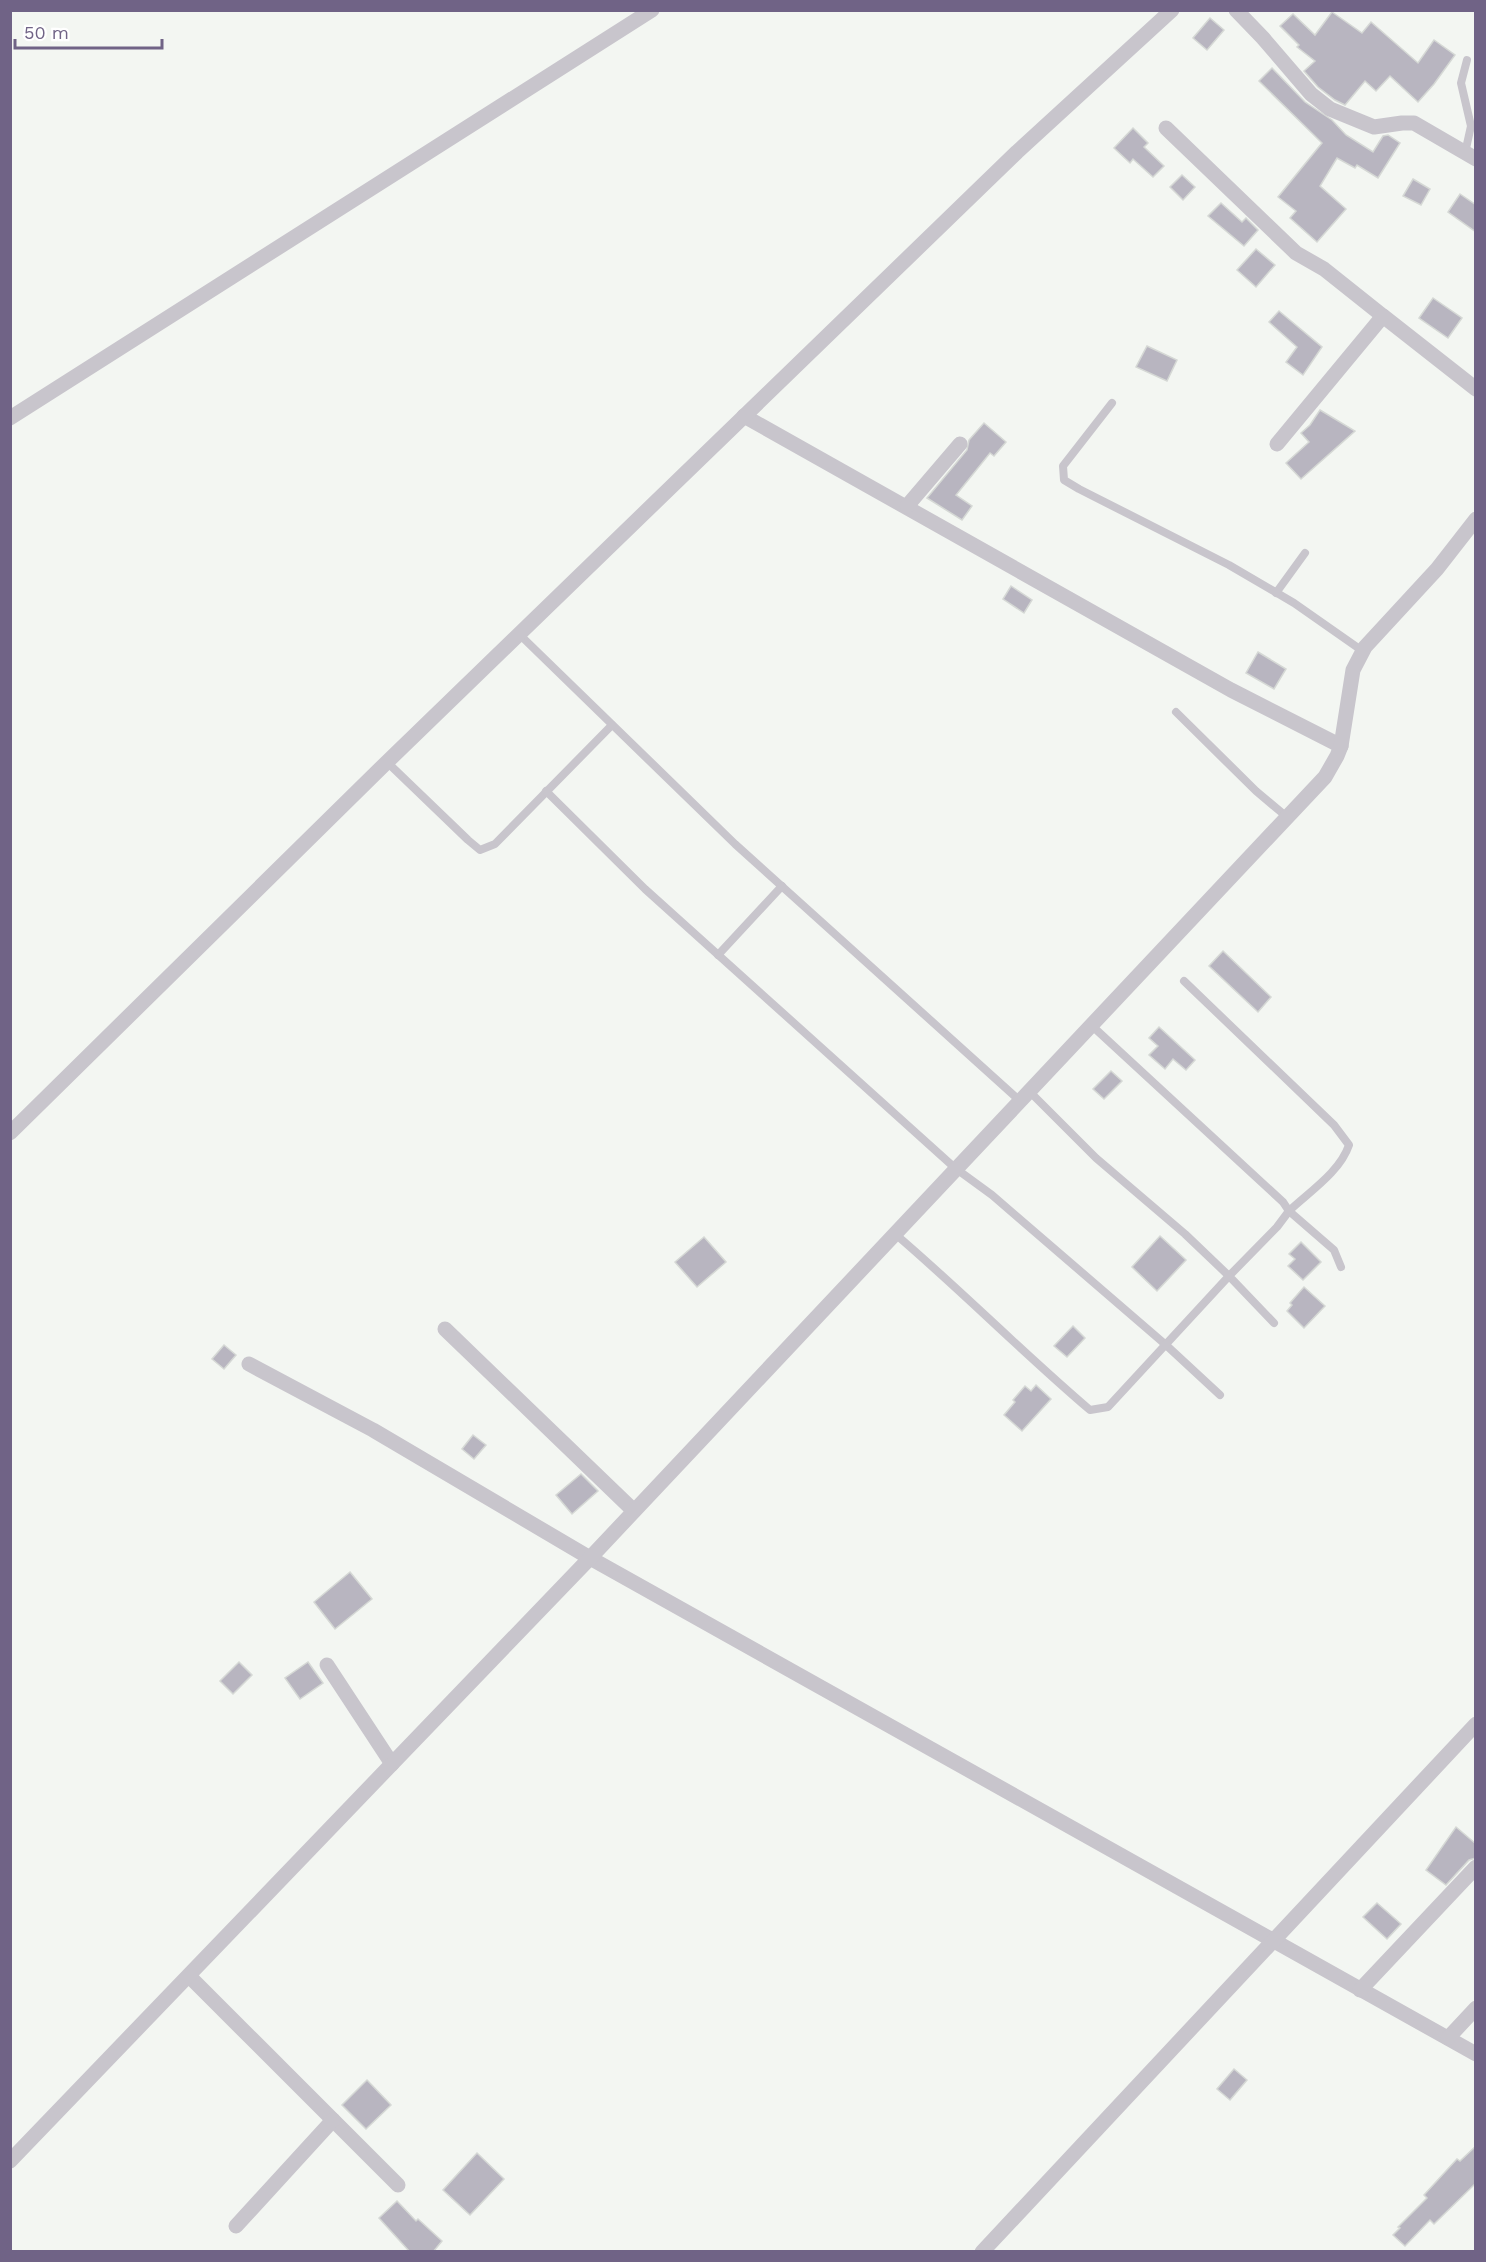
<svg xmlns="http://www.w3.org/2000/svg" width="1486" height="2262" font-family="'Work Sans',sans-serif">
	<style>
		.building { fill: #b8b5c0; stroke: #d5d8d5; stroke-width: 1.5 }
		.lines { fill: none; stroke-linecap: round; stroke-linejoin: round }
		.service { stroke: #c8c5cc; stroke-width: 8 }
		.minor { stroke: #c8c5cc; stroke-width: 15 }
	</style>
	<rect width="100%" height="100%" fill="#f3f6f2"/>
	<!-- building -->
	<g class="building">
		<path d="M1332 12 1362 33 1371 22 1418 63 1434 40 1455 55 1434 84 1418 102 1390 76 1376 91 1365 81 1345 105 1335 100 1318 87 1304 71 1315 61 1297 47 1299 45 1280 26 1293 14 1315 35Z"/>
		<path d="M1210 18 1224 30 1207 50 1193 38Z"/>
		<path d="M1272 68 1305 102 1332 120 1346 135 1373 152 1383 136 1388 135 1400 143 1378 178 1357 165 1355 168 1337 158 1320 186 1346 209 1317 242 1290 218 1296 211 1278 197 1322 143 1259 81Z"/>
		<path d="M1133 128 1148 143 1144 147 1164 166 1153 177 1133 159 1130 163 1114 148Z"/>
		<path d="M1182 175 1195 187 1183 200 1170 187Z"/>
		<path d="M1413 179 1430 189 1421 205 1403 196Z"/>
		<path d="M1460 194 1476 205V232L1448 212Z"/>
		<path d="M1221 203 1242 222 1246 218 1258 230 1244 246 1208 216Z"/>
		<path d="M1256 249 1275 265 1256 287 1237 270Z"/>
		<path d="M1433 298 1462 318 1448 338 1419 318Z"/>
		<path d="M1279 311 1322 347 1303 375 1286 362 1297 347 1269 322Z"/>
		<path d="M1147 346 1177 360 1167 381 1136 367Z"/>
		<path d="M1320 410 1355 431 1301 479 1286 463 1309 442 1301 433 1310 425Z"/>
		<path d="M984 423 1006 442 994 456 990 453 956 495 972 506 962 520 927 498 967 450 969 440Z"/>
		<path d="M1011 586 1032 600 1024 613 1003 599Z"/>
		<path d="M1258 652 1286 669 1274 689 1246 673Z"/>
		<path d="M1223 951 1271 997 1258 1012 1209 966Z"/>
		<path d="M1159 1027 1195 1060 1186 1070 1173 1059 1165 1069 1149 1055 1158 1046 1149 1038Z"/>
		<path d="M1111 1071 1122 1081 1104 1099 1093 1089Z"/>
		<path d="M1160 1236 1186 1260 1157 1291 1132 1267Z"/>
		<path d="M704 1237 726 1262 697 1287 675 1262Z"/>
		<path d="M1301 1242 1321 1262 1303 1280 1288 1266 1295 1259 1289 1254Z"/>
		<path d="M1304 1287 1325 1306 1304 1328 1287 1311 1292 1305 1290 1303Z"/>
		<path d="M1073 1326 1085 1338 1067 1357 1054 1346Z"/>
		<path d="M224 1345 236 1355 224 1369 212 1359Z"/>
		<path d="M1036 1385 1051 1399 1022 1431 1004 1415 1015 1402 1013 1400 1025 1386 1031 1391Z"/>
		<path d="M473 1435 486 1445 474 1459 462 1449Z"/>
		<path d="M581 1474 598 1491 572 1514 556 1495Z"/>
		<path d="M350 1572 372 1599 335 1629 314 1602Z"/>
		<path d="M239 1662 252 1675 233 1694 220 1681Z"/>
		<path d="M308 1662 323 1683 300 1699 285 1678Z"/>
		<path d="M1456 1827 1476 1844V1858L1469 1860 1446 1885 1426 1870Z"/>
		<path d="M1377 1903 1401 1924 1387 1939 1363 1917Z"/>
		<path d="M1234 2069 1247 2080 1230 2100 1217 2089Z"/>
		<path d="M367 2080 391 2105 366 2129 342 2105Z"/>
		<path d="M1476 2146V2183L1434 2224 1430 2220 1405 2246 1393 2235 1400 2228 1398 2227 1427 2198 1424 2195 1457 2159 1460 2161Z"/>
		<path d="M477 2153 504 2179 470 2215 443 2190Z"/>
		<path d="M397 2201 416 2221 418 2219 442 2241 433 2252H410L379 2218Z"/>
	</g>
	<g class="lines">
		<!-- service -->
		<g class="service">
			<path d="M1465 153 1471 126 1461 83 1467 60"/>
			<path d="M1112 403 1063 466 1064 480 1079 489 1229 565 1294 603 1364 652"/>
			<path d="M1276 593 1305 553"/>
			<path d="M519 634 735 844 1019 1100"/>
			<path d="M1176 712 1256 791 1287 817"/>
			<path d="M387 762 468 840 480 850 495 844 612 725"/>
			<path d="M546 791 645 889 955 1168 992 1195 1166 1345 1220 1395"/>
			<path d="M718 955 782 886"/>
			<path d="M1184 981 1334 1125 1349 1145C1340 1172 1309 1192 1289 1211L1334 1250 1341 1267"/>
			<path d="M1090 1024 1283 1202 1289 1211 1277 1227 1229 1276 1274 1323"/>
			<path d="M894 1233C961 1290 1023 1353 1090 1410L1108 1407 1229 1276 1185 1234 1096 1158 1029 1091"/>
		</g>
		<!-- minor -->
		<g class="minor">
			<path d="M1236 10 1263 38 1311 94 1330 109 1374 127 1402 123H1414L1476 159"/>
			<path d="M1166 128 1296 253 1324 269 1383 316"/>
			<path d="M744 416 1231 690 1341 746"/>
			<path d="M10 418 652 10"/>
			<path d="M1277 444 1383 316 1476 389"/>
			<path d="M907 506 960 444"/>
			<path d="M10 1133 387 762 1017 152 1172 10"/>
			<path d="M445 1329 633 1510"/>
			<path d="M249 1364 373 1430 590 1558 1476 2054"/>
			<path d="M327 1665 392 1764"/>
			<path d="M189 1976 398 2185"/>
			<path d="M1360 1990 1476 1867"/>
			<path d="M1448 2038 1476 2008"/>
			<path d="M10 2161 590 1558 1325 777 1337 756 1341 746 1353 670 1365 647 1437 569 1476 519"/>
			<path d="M236 2226 333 2120"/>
			<path d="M982 2252 1476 1724"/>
		</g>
	</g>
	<!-- border -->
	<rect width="1486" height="2262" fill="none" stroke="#706386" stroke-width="24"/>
	<!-- scale -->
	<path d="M15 39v9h147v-9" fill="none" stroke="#706386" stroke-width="3"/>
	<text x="24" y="39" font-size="18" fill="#706386" stroke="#ffffff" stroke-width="4.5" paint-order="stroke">50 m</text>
</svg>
